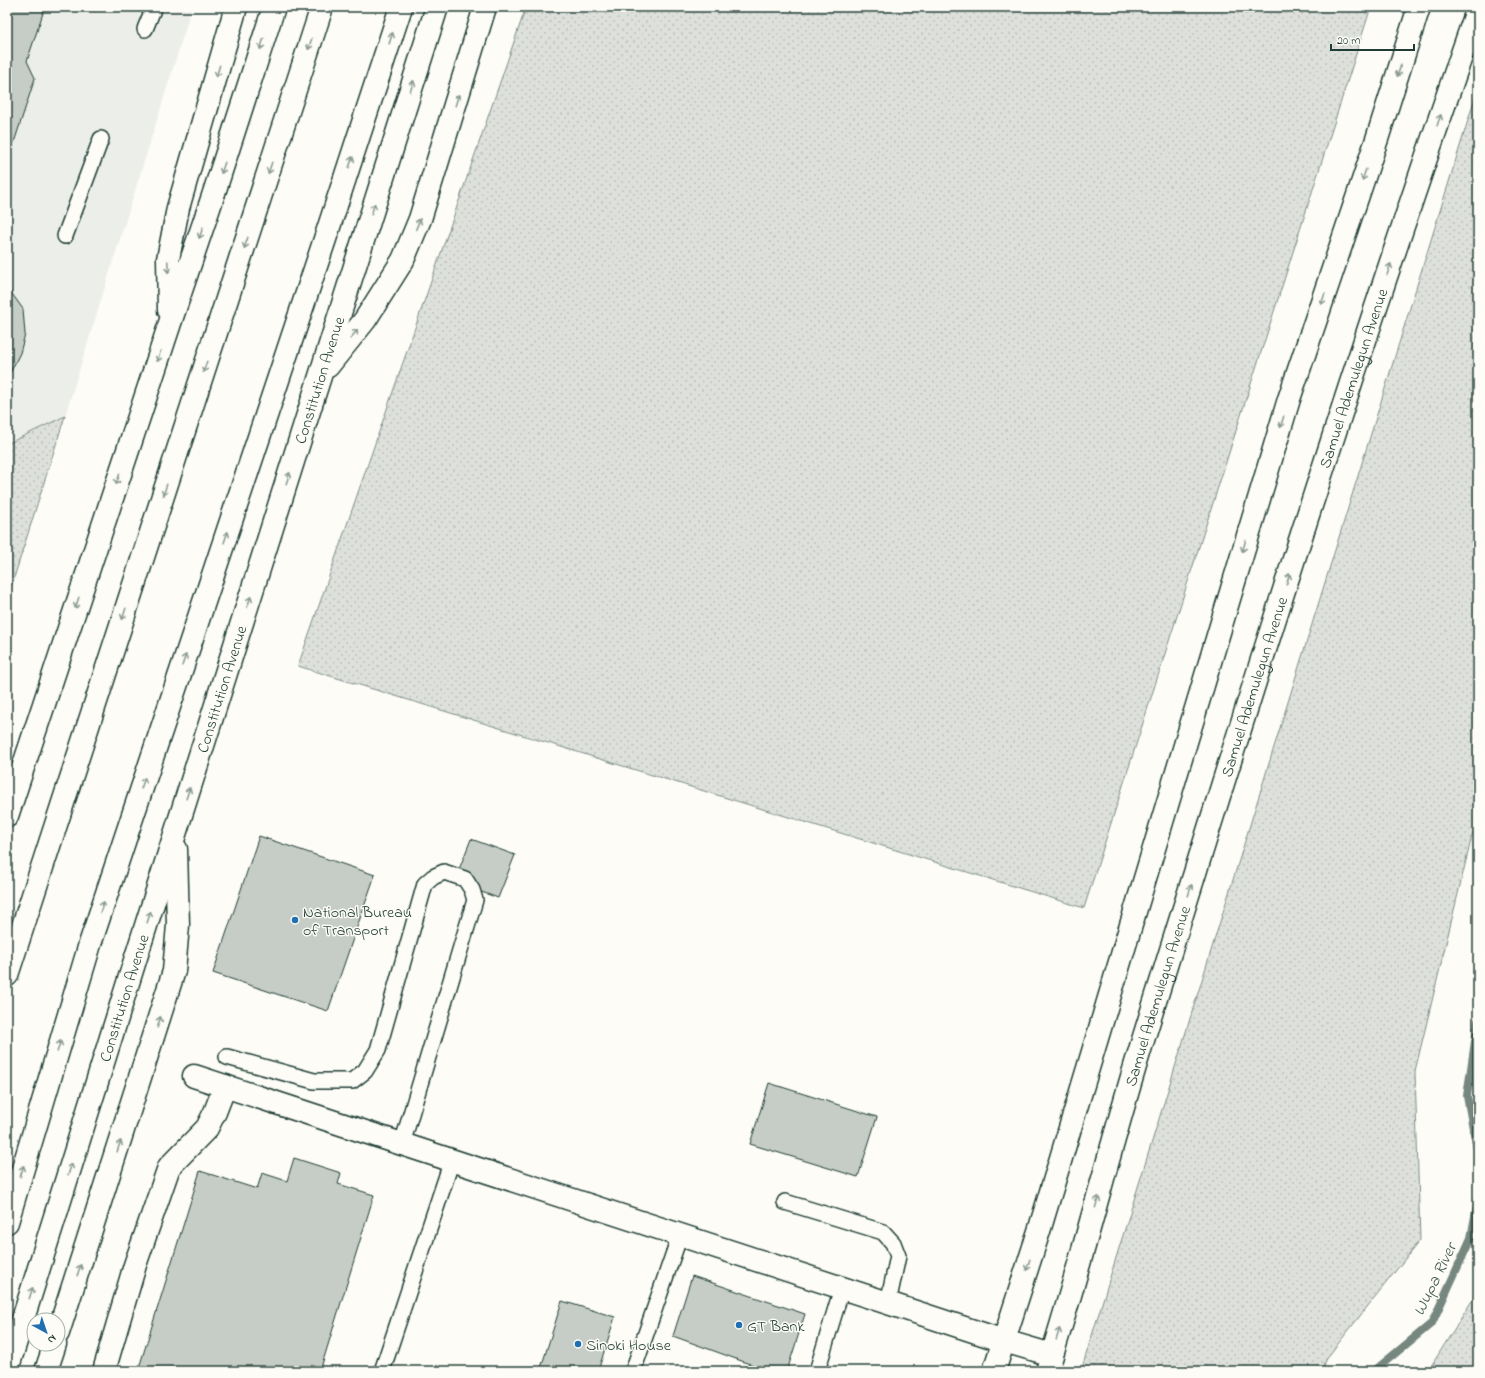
<svg xmlns="http://www.w3.org/2000/svg" width="1485" height="1378" font-family="'Indie Flower',sans-serif">
	<style>
		.built { fill: #eceee9 }
		.grass { fill: url(#grass-dots); stroke: #7e8e88 }
		.lines { fill: none; stroke-linecap: round; stroke-linejoin: round }
		.stream { stroke: #75877f; stroke-width: 8 }
		.building { fill: #c6cdc7; stroke: #1f3d34 }
		.service-casing { stroke: #1f3d34; stroke-width: 18 }
		.minor-casing { stroke: #1f3d34; stroke-width: 25 }
		.secondary-casing { stroke: #1f3d34; stroke-width: 25 }
		.primary-casing { stroke: #1f3d34; stroke-width: 25 }
		.service { stroke: #fdfcf7; stroke-width: 15 }
		.minor { stroke: #fdfcf7; stroke-width: 22 }
		.secondary { stroke: #fdfcf7; stroke-width: 22 }
		.primary { stroke: #fdfcf7; stroke-width: 22 }
		.oneway { stroke: #8e9c96 }
		.poi-dot { fill: #1f6fb2; stroke: #fdfcf7; stroke-width: 1.5 }
		.labels { text-anchor: middle; stroke-width: 3; stroke-linejoin: round; paint-order: stroke }
		.street-label { font-size: 16px; fill: #1f3d34; stroke: #fdfcf7 }
		.poi-label { font-size: 16px; fill: #1f3d34; stroke: #fdfcf7; text-anchor: start }
		.water-label { font-size: 17px; font-style: italic; fill: #435c53; stroke: #fdfcf7 }
	</style>
	<defs>
		<pattern id="grass-dots" width="8" height="8" patternUnits="userSpaceOnUse"><rect width="8" height="8" fill="#dde0db"/><path d="M2 2h.1M6 6h.1" fill="none" stroke="#bdc1bd" stroke-width="1.8" stroke-linecap="round"/></pattern>
	</defs>
	<rect width="100%" height="100%" fill="#fdfcf7"/>
	<filter id="ink" filterUnits="userSpaceOnUse"><feTurbulence type="fractalNoise" baseFrequency=".025" numOctaves="2"/><feDisplacementMap in="SourceGraphic" scale="8" xChannelSelector="R" yChannelSelector="G"/><feConvolveMatrix kernelMatrix="1 2 1 2 8 2 1 2 1" color-interpolation-filters="sRGB"/></filter>
	<g filter="url(#ink)">
		<!-- built -->
		<path class="built" d="M7 7H192L65 416 7 444Z"/>
		<!-- grass -->
		<g class="grass">
			<path d="M526 7H1371L1084 908 298 666Z"/>
			<path d="M1478 88V824L1472 836 1415 1071 1420 1240 1326 1359 1323 1371H1081Z"/>
			<path d="M65 416 7 600V444Z"/>
			<path d="M1478 1291V1371H1428Z"/>
		</g>
		<g class="lines">
			<!-- stream -->
			<g class="stream">
				<path d="M1478 1021 1467 1096 1478 1155"/>
				<path d="M1374 1371 1432 1323 1471 1238 1478 1200"/>
			</g>
		</g>
		<!-- building -->
		<g class="building">
			<path d="M7 7H45L27 61 35 78 7 164Z"/>
			<path d="M7 287 23 309 25 334 20 353 10 373 7 376Z"/>
			<path d="M259 836 375 875 328 1011 213 973Z"/>
			<path d="M471 839 515 855 498 898 454 882Z"/>
			<path d="M769 1083 877 1117 858 1177 750 1144Z"/>
			<path d="M294 1158 341 1173 338 1184 374 1195 320 1371H138L200 1171 257 1189 262 1173 287 1181Z"/>
			<path d="M692 1276 805 1314 787 1371H769L673 1336Z"/>
			<path d="M562 1301 615 1317 598 1371H540Z"/>
		</g>
		<g class="lines">
			<defs>
				<g id="service">
					<path d="M145 29 154 7"/>
					<path d="M65 236 101 139"/>
					<path d="M227 1057 314 1081H352L365 1071 378 1050 425 884 433 877 444 872 465 879 472 890 475 900 402 1144"/>
					<path d="M785 1202 883 1232 893 1243 898 1256 888 1303"/>
					<path d="M382 1371 452 1160"/>
					<path d="M633 1371 680 1235"/>
					<path d="M817 1371 842 1288"/>
				</g>
				<g id="minor">
					<path d="M194 1076 1004 1341 1052 1355"/>
					<path d="M104 1371 135 1265 169 1167 207 1128 215 1112 225 1086"/>
				</g>
				<g id="secondary">
					<path d="M7 975 322 7"/>
					<path d="M7 1222 90 944 325 239 401 7"/>
					<path d="M994 1371 1040 1228 1289 399 1377 139 1419 7"/>
					<path id="s1" d="M1047 1371C1082 1262 1109 1150 1143 1040 1250 695 1358 349 1478 8"/>
				</g>
				<g id="primary">
					<path d="M169 310 168 259 178 208 236 7"/>
					<path d="M328 366 365 320 403 260 420 219 485 7"/>
					<path d="M7 816 170 323 213 196 274 7"/>
					<path d="M58 1333 174 971 178 925 176 849"/>
					<path id="s2" d="M7 1370 137 954 437 7"/>
					<path d="M46 1371 55 1344"/>
				</g>
			</defs>
			<!-- service casing -->
			<use href="#service" class="service-casing"/>
			<!-- minor casing -->
			<use href="#minor" class="minor-casing"/>
			<!-- secondary casing -->
			<use href="#secondary" class="secondary-casing"/>
			<!-- primary casing -->
			<use href="#primary" class="primary-casing"/>
			<!-- service -->
			<use href="#service" class="service"/>
			<!-- minor -->
			<use href="#minor" class="minor"/>
			<!-- secondary -->
			<use href="#secondary" class="secondary"/>
			<!-- primary -->
			<use href="#primary" class="primary"/>
		</g>
		<!-- one-way arrows -->
		<defs><path id="oneway-shaft" d="M-6 0H5M1.5-3L5.5 0L1.5 3" fill="none" stroke-width="1.6" stroke-linecap="round" stroke-linejoin="round"/></defs>
		<g class="oneway">
			<use href="#oneway-shaft" transform="translate(391 38) rotate(-72)"/>
			<use href="#oneway-shaft" transform="translate(262 44) rotate(108)"/>
			<use href="#oneway-shaft" transform="translate(310 44) rotate(108)"/>
			<use href="#oneway-shaft" transform="translate(218 71) rotate(106)"/>
			<use href="#oneway-shaft" transform="translate(1399 71) rotate(108)"/>
			<use href="#oneway-shaft" transform="translate(412 86) rotate(-72)"/>
			<use href="#oneway-shaft" transform="translate(457 100) rotate(-73)"/>
			<use href="#oneway-shaft" transform="translate(1439 120) rotate(-71)"/>
			<use href="#oneway-shaft" transform="translate(351 162) rotate(-72)"/>
			<use href="#oneway-shaft" transform="translate(223 168) rotate(108)"/>
			<use href="#oneway-shaft" transform="translate(270 168) rotate(108)"/>
			<use href="#oneway-shaft" transform="translate(1364 175) rotate(109)"/>
			<use href="#oneway-shaft" transform="translate(373 209) rotate(-72)"/>
			<use href="#oneway-shaft" transform="translate(418 224) rotate(-68)"/>
			<use href="#oneway-shaft" transform="translate(201 233) rotate(109)"/>
			<use href="#oneway-shaft" transform="translate(246 243) rotate(108)"/>
			<use href="#oneway-shaft" transform="translate(168 267) rotate(88)"/>
			<use href="#oneway-shaft" transform="translate(1389 269) rotate(-72)"/>
			<use href="#oneway-shaft" transform="translate(1323 299) rotate(109)"/>
			<use href="#oneway-shaft" transform="translate(354 334) rotate(-51)"/>
			<use href="#oneway-shaft" transform="translate(159 356) rotate(108)"/>
			<use href="#oneway-shaft" transform="translate(205 367) rotate(108)"/>
			<use href="#oneway-shaft" transform="translate(1282 422) rotate(107)"/>
			<use href="#oneway-shaft" transform="translate(288 478) rotate(-72)"/>
			<use href="#oneway-shaft" transform="translate(118 479) rotate(108)"/>
			<use href="#oneway-shaft" transform="translate(165 490) rotate(108)"/>
			<use href="#oneway-shaft" transform="translate(226 537) rotate(-71)"/>
			<use href="#oneway-shaft" transform="translate(1244 546) rotate(107)"/>
			<use href="#oneway-shaft" transform="translate(1288 579) rotate(-73)"/>
			<use href="#oneway-shaft" transform="translate(249 602) rotate(-72)"/>
			<use href="#oneway-shaft" transform="translate(77 603) rotate(108)"/>
			<use href="#oneway-shaft" transform="translate(124 614) rotate(108)"/>
			<use href="#oneway-shaft" transform="translate(184 660) rotate(-71)"/>
			<use href="#oneway-shaft" transform="translate(143 783) rotate(-71)"/>
			<use href="#oneway-shaft" transform="translate(188 793) rotate(-72)"/>
			<use href="#oneway-shaft" transform="translate(1190 890) rotate(-73)"/>
			<use href="#oneway-shaft" transform="translate(102 907) rotate(-71)"/>
			<use href="#oneway-shaft" transform="translate(149 917) rotate(-72)"/>
			<use href="#oneway-shaft" transform="translate(159 1022) rotate(-73)"/>
			<use href="#oneway-shaft" transform="translate(59 1046) rotate(-73)"/>
			<use href="#oneway-shaft" transform="translate(119 1146) rotate(-72)"/>
			<use href="#oneway-shaft" transform="translate(70 1169) rotate(-73)"/>
			<use href="#oneway-shaft" transform="translate(22 1171) rotate(-73)"/>
			<use href="#oneway-shaft" transform="translate(1097 1202) rotate(-74)"/>
			<use href="#oneway-shaft" transform="translate(1028 1265) rotate(108)"/>
			<use href="#oneway-shaft" transform="translate(79 1270) rotate(-72)"/>
			<use href="#oneway-shaft" transform="translate(31 1293) rotate(-73)"/>
			<use href="#oneway-shaft" transform="translate(1058 1334) rotate(-73)"/>
		</g>
	</g>
	<!-- markers -->
	<g class="poi-dot">
		<circle cx="295" cy="920" r="4"/>
		<circle cx="739" cy="1325" r="4"/>
		<circle cx="578" cy="1344" r="4"/>
	</g>
	<g class="labels">
		<!-- street labels -->
		<g class="street-label">
			<text dy="6" stroke="none"><textPath href="#s1" startOffset="1039">Samuel Ademulegun Avenue</textPath></text>
			<text dy="6" stroke="none"><textPath href="#s2" startOffset="1038">Constitution Avenue</textPath></text>
			<text dy="6" stroke="none"><textPath href="#s1" startOffset="715">Samuel Ademulegun Avenue</textPath></text>
			<text dy="6" stroke="none"><textPath href="#s2" startOffset="714">Constitution Avenue</textPath></text>
			<text dy="6" stroke="none"><textPath href="#s1" startOffset="391">Samuel Ademulegun Avenue</textPath></text>
			<text dy="6" stroke="none"><textPath href="#s2" startOffset="390">Constitution Avenue</textPath></text>
		</g>
		<!-- poi labels -->
		<g class="poi-label">
			<text x="303" y="917">National Bureau<tspan x="303" dy="18">of Transport</tspan></text>
			<text x="747" y="1331">GT Bank</text>
			<text x="586" y="1350">Sinoki House</text>
		</g>
		<!-- water labels -->
		<g class="water-label">
			<text transform="translate(1434 1279) rotate(-64)" y="6">Wupa River</text>
		</g>
	</g>
	<!-- margin -->
	<rect width="1485" height="1378" fill="none" stroke="#fdfcf7" stroke-width="24"/>
	<rect x="12" y="12" width="1461" height="1354" fill="none" stroke="#1f3d34" stroke-width="1.5" filter="url(#ink)"/>
	<!-- north arrow -->
	<g transform="translate(46 1332) rotate(140)"><circle r="19" fill="#fdfcf7" stroke="#a4b0a9"/>
	<path d="M0-3L7 15L0 10L-7 15Z" fill="#1f6fb2"/>
	<text y="-6" font-size="11" font-weight="bold" text-anchor="middle" fill="#1f3d34">N</text>
	</g>
	<!-- scale -->
	<path d="M1331 44v6h83v-6" fill="none" stroke="#1f3d34" stroke-width="2"/>
	<text x="1337" y="44" font-size="12" fill="#1f3d34" stroke="#fdfcf7" stroke-width="3" paint-order="stroke">20 m</text>
</svg>
